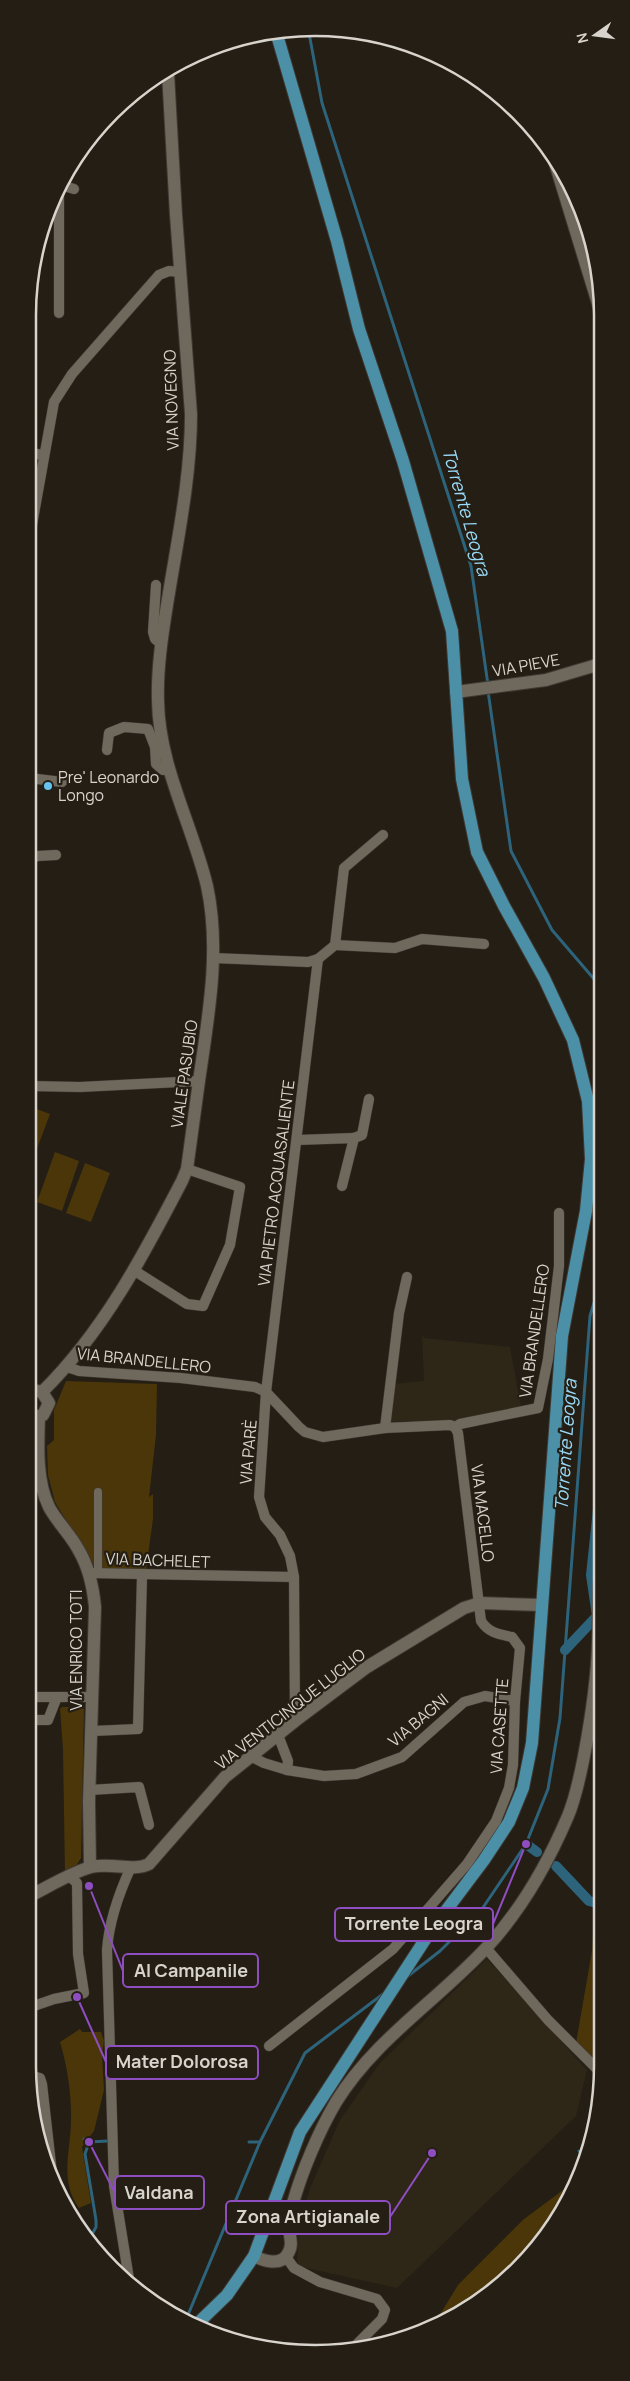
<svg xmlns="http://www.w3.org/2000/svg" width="630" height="2381" font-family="Manrope,sans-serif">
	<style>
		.built { fill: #2e2717 }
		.green { fill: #4a3609 }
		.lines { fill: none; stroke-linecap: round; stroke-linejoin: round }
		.stream { stroke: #2d637b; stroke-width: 3 }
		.canal { stroke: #2d637b; stroke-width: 10 }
		.pedestrian-casing { stroke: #3e3933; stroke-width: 9 }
		.minor-casing { stroke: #3e3933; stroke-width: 11 }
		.tertiary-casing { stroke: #3e3933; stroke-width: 14 }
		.primary-casing { stroke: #3e3933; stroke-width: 14 }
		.pedestrian { stroke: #6f685c; stroke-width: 8 }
		.minor { stroke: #6f685c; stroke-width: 10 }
		.tertiary { stroke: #6f685c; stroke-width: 12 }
		.primary { stroke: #4c90a8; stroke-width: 12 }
		.poi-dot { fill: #65c4ef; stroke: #241e14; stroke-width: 2 }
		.labels { text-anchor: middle; stroke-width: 4.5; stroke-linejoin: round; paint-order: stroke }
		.street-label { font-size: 16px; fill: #d8d4cd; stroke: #241e14 }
		.poi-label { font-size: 16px; fill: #d8d4cd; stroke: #241e14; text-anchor: start }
		.water-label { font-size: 18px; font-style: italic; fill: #98d9f8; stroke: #241e14 }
		.rim { fill: none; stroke: #d8d4cd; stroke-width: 2.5 }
		.leader { fill: none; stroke: #8e4ec2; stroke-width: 2 }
		.callout-dot { fill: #8e4ec2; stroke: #241e14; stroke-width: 2 }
		.callout { fill: #241e14; stroke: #8e4ec2; stroke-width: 2 }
		.callout-label { font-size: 18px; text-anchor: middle; font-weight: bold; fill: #d8d4cd }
	</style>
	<rect width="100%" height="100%" fill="#241e14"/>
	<!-- built -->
	<g class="built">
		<path d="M422 1334 424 1338 510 1347 521 1407 505 1419 418 1425 411 1421 389 1422 393 1384 424 1381Z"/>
		<path d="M487 1959 587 2070 576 2116 397 2288 297 2266 299 2224 311 2186 340 2120 380 2063Z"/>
	</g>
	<!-- green -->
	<g class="green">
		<path d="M29 1106 50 1114 29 1170Z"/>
		<path d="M55 1152 79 1161 62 1211 37 1202Z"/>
		<path d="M85 1163 110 1173 91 1222 66 1213Z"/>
		<path d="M66 1381 157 1384 156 1435 149 1497 153 1494V1519L146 1570 99 1569 93 1565 55 1502 48 1475 47 1446 54 1440V1410Z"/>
		<path d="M28 1453 37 1568H28Z"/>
		<path d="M62 1707H79L84 1709 81 1858 76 1866 65 1874 63 1749 60 1709Z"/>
		<path d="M600 1809V2066L576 2043 592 1951Z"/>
		<path d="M80 2029 82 2032H101L104 2041 102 2055 104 2090 94 2131 82 2147 91 2203 79 2208C58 2179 72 2148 71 2115 71 2091 67 2065 60 2042Z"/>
		<path d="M574 2182 564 2209 490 2294 436 2321 458 2285 524 2219Z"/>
	</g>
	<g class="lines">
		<!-- stream -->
		<g class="stream">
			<path d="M309 33 322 103 471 566 488 685"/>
			<path d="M488 691 511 851 552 930 600 986"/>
			<path d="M408 1976 440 1951 482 1909 526 1844 548 1789 560 1718 590 1316 600 1283"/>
			<path d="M84 2139 89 2142 108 2141"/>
			<path d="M89 2142 85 2154 96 2220V2227L89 2240"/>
			<path d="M249 2142H260"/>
			<path d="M579 2151 583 2155"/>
			<path d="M185 2322 260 2142 305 2053 383 1994"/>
		</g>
		<!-- canal -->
		<g class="canal">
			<path d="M565 1650 597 1616 591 1575 600 1490"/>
			<path d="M526 1844 537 1852"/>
			<path d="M556 1866 589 1901 600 1904"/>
		</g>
		<defs>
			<path id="pedestrian" d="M98 1573V1492"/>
			<g id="minor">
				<path d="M61 185 74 189"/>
				<path d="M59 192V313"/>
				<path d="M30 453 44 455"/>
				<path d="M30 536 54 402 72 374 159 275 169 271 180 272"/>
				<path d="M156 585 153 632 155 639 161 644"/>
				<path d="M107 750 109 733 124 727 148 729 155 747 156 764 163 770 169 769"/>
				<path d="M29 778 62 782"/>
				<path d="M29 860 37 856 56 855"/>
				<path d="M335 945 395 948 422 939 484 944"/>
				<path d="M213 958 308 962 318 959 335 945 344 868 383 835"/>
				<path d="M29 1086 80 1087 199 1081"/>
				<path d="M354 1138 362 1135 369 1099"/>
				<path d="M297 1140 354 1138 342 1186"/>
				<path d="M135 1271 187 1304 203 1306 230 1245 240 1187 187 1169"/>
				<path d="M67 1367 79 1371 181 1378 255 1387 266 1392 299 1427 305 1432 323 1437 385 1428 450 1425 455 1427 460 1424 538 1408 548 1359 559 1266V1213"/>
				<path d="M385 1428 399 1313 407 1277"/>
				<path d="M89 1573 294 1577 295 1721"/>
				<path d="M294 1577 290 1556 280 1535 265 1517 259 1497 266 1392 318 959"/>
				<path d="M28 1697H92"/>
				<path d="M28 1720H48L57 1697"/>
				<path d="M92 1731 138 1729 142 1576"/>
				<path d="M278 1735 288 1761 287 1770"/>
				<path d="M252 1757 264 1763 287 1770 324 1776 356 1774 402 1757 464 1702 485 1696 515 1701"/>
				<path d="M90 1790 139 1787 149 1825"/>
				<path d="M486 1948 548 2020 600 2072"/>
				<path d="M28 2008 54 1999 84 1993 78 1954 77 1883 70 1877"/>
				<path d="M269 2046 393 1949 467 1864 496 1821 509 1788 513 1765 515 1701 520 1648 512 1637C498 1634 489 1633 481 1621L458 1433 455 1427"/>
				<path d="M29 2075 40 2078 42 2084 53 2182"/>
				<path d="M286 2257 294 2268 320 2282 377 2299 385 2310 382 2319 354 2347"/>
				<path d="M129 2279 114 2186 107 1950C109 1921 119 1893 131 1867"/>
			</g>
			<g id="tertiary">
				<path d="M555 163 600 310"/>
				<path d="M456 692 546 680 600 664"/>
				<path d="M42 1392C103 1332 143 1256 182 1181L187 1169C191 1140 195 1111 199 1081 208 1018 221 950 207 886 192 824 159 766 158 701 157 669 162 636 167 605 177 542 191 478 191 414L176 215 168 73"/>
				<path d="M28 1415 35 1417 43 1415 49 1403 42 1392 33 1390 28 1392"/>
				<path d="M39 1416C38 1446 36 1480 49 1507 57 1522 70 1534 78 1549 89 1567 93 1586 95 1607L89 1801 90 1867"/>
				<path d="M28 1897C48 1887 70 1873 91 1867 111 1862 134 1872 149 1864L225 1777 295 1721 367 1667 464 1608 480 1603 541 1605"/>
				<path d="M254 2256C264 2261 280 2266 287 2255 295 2244 288 2235 289 2223 290 2217 292 2210 293 2203 302 2171 319 2131 336 2102 375 2039 438 2000 487 1947 522 1909 548 1863 568 1816 576 1797 580 1776 584 1756 591 1719 597 1681 598 1643 599 1621 599 1599 600 1577"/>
			</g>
			<path id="primary" d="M195 2326 227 2295 254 2256 300 2132 430 1932 484 1860 509 1822 523 1788 532 1743 562 1336 586 1211 591 1159 588 1101 573 1040 544 978 504 906 477 852 462 779 452 631 403 461 359 329 337 241 277 35"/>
		</defs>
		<!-- pedestrian casing -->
		<use href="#pedestrian" class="pedestrian-casing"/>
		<!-- minor casing -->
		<use href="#minor" class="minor-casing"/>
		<!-- tertiary casing -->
		<use href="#tertiary" class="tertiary-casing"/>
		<!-- primary casing -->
		<use href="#primary" class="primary-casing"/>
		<!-- pedestrian -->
		<use href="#pedestrian" class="pedestrian"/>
		<!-- minor -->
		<use href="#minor" class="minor"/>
		<!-- tertiary -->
		<use href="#tertiary" class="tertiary"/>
		<!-- primary -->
		<use href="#primary" class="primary"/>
	</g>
	<!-- markers -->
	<circle class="poi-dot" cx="48" cy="786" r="5"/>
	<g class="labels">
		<!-- street labels -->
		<g class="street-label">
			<text transform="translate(171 400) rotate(-92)" y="6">VIA NOVEGNO</text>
			<text transform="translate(526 665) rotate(-10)" y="6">VIA PIEVE</text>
			<text transform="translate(184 1074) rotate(-82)" y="6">VIALE PASUBIO</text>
			<text transform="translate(276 1183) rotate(-83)" y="6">VIA PIETRO ACQUASALIENTE</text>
			<text transform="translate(534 1331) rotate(-82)" y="6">VIA BRANDELLERO</text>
			<text transform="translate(144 1360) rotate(6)" y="6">VIA BRANDELLERO</text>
			<text transform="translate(248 1452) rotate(-85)" y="6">VIA PARÈ</text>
			<text transform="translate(483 1513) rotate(83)" y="6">VIA MACELLO</text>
			<text transform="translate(158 1560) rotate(2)" y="6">VIA BACHELET</text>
			<text transform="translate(76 1650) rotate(-90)" y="6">VIA ENRICO TOTI</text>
			<text transform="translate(290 1709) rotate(-38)" y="6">VIA VENTICINQUE LUGLIO</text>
			<text transform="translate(418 1720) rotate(-40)" y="6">VIA BAGNI</text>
			<text transform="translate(499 1726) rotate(-86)" y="6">VIA CASETTE</text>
		</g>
		<!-- poi labels -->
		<g class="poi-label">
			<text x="58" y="783">Pre' Leonardo<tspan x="58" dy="18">Longo</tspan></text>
		</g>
		<!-- water labels -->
		<g class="water-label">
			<text transform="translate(466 512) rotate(74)" y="6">Torrente Leogra</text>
			<text transform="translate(566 1445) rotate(-86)" y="6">Torrente Leogra</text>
		</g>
	</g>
	<!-- crop -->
	<path d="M0 0H630V2381H0ZM315 36H315A279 279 0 0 1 594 315V2066A279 279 0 0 1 315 2345H315A279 279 0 0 1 36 2066V315A279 279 0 0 1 315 36Z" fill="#241e14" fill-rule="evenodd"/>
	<path class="rim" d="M315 36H315A279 279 0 0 1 594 315V2066A279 279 0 0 1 315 2345H315A279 279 0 0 1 36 2066V315A279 279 0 0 1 315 36Z"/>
	<!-- callouts -->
	<path class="leader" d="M526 1844L493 1924M89 1886L123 1971M77 1997L106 2062M89 2142L115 2193M432 2153L390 2217"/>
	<g class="callout-dot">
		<circle cx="526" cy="1844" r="5"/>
		<circle cx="89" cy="1886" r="5"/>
		<circle cx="77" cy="1997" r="5"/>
		<circle cx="89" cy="2142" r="5"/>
		<circle cx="432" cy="2153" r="5"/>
	</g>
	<g class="callout">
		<rect x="335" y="1908" width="158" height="33" rx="5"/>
		<rect x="123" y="1954" width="135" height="33" rx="5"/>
		<rect x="106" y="2046" width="152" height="33" rx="5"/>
		<rect x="115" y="2176" width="89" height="33" rx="5"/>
		<rect x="226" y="2201" width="164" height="33" rx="5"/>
	</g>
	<g class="callout-label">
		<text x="414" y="1930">Torrente Leogra</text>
		<text x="191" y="1977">Al Campanile</text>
		<text x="182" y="2068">Mater Dolorosa</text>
		<text x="159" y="2199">Valdana</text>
		<text x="308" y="2223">Zona Artigianale</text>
	</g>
	<!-- north arrow -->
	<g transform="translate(595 35) rotate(256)" stroke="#241e14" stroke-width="4" paint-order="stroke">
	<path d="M0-4L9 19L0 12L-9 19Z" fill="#d8d4cd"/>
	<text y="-8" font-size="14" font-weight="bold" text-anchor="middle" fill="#d8d4cd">N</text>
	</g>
</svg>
